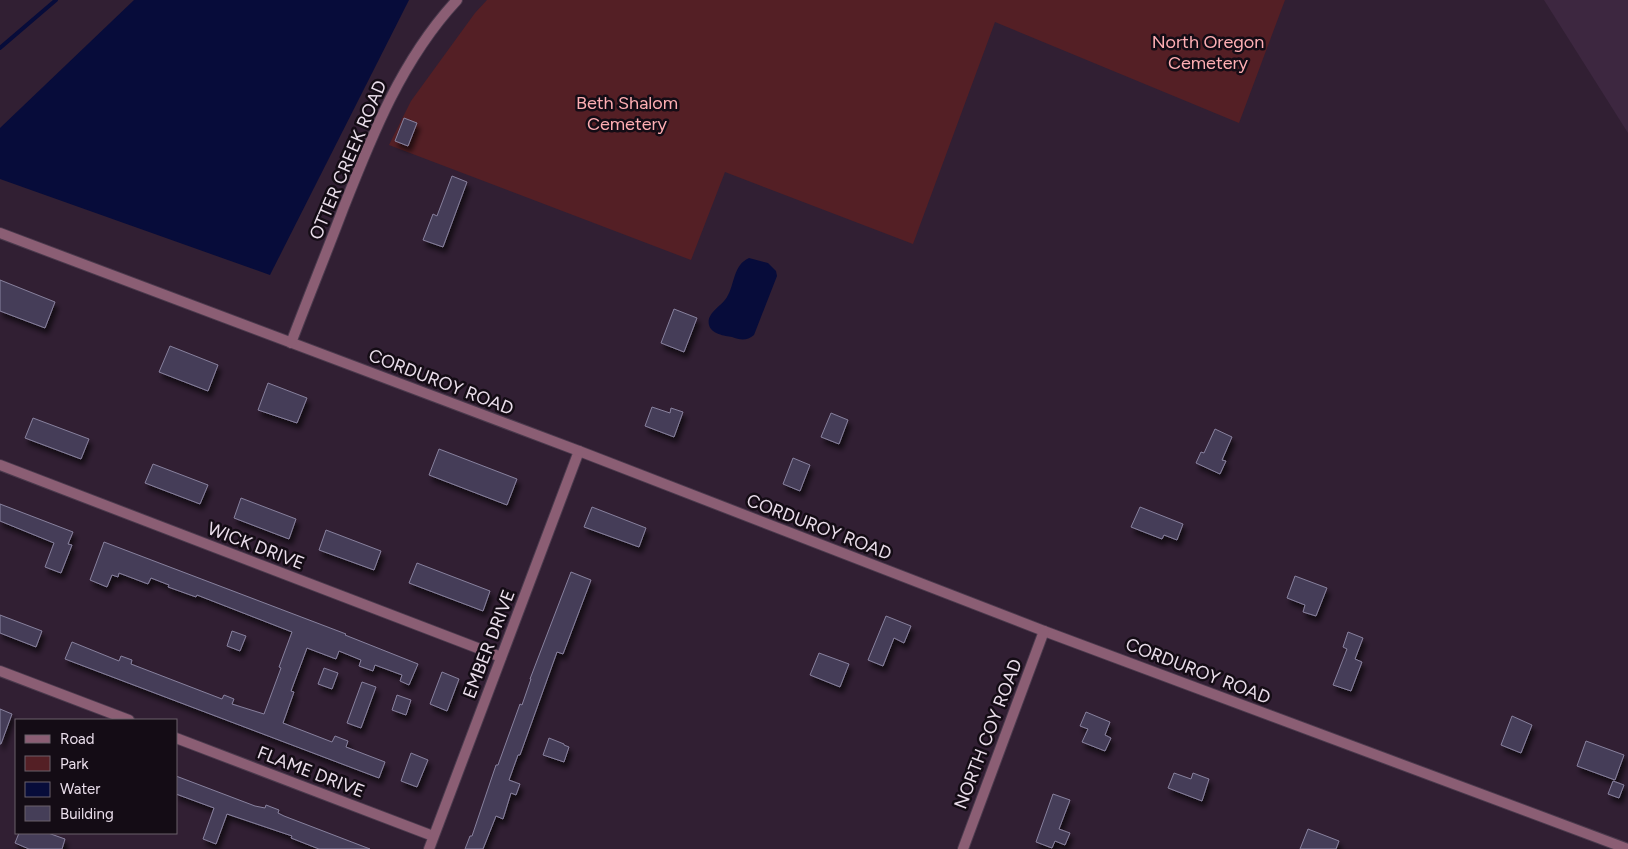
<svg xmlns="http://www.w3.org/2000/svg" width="1628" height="849" font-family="Figtree,sans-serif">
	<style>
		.built { fill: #3d2740 }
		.green { fill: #541f25 }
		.water { fill: #070c3a }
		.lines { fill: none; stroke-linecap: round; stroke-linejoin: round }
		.stream { stroke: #070c3a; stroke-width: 4 }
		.building { fill: #453e58; stroke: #88819e; filter: url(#shadow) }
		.minor-casing { stroke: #4b3a4d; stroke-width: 12 }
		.tertiary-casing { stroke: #4b3a4d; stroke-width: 12 }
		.minor { stroke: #8b5e74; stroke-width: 10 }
		.tertiary { stroke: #8b5e74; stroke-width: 10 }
		.labels { text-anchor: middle; stroke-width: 5; stroke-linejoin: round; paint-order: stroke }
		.park-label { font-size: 18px; fill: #feaeb3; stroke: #140c15 }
		.street-label { font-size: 18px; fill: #eadeeb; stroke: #140c15 }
	</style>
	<defs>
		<filter id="shadow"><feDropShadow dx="3" dy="5.5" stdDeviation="2.5" flood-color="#0009"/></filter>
	</defs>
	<rect width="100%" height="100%" fill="#311f33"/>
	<!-- built -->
	<path class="built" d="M1544 0H1628V133Z"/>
	<!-- green -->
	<path class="green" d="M487 0H1285L1239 123 995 22 913 244 725 172 691 260 389 145 411 101 475 13Z"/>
	<!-- water -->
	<g class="water">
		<path d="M134 0H409L270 275 0 179V128Z"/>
		<path d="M749 258 768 263 776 271 777 276 754 335C747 341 740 340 732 337 725 336 711 334 709 325 706 313 722 306 727 297 735 284 733 265 749 258Z"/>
	</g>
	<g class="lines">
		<!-- stream -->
		<path class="stream" d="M0 48 56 0"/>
	</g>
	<!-- building -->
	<g class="building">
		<path d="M404 118 417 123 408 146 395 141Z"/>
		<path d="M452 176 467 182 443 247 423 240 433 214 437 216Z"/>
		<path d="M0 280 55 302 45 328 0 311Z"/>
		<path d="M674 309 697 318 684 352 661 343Z"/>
		<path d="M170 346 218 365 208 391 159 372Z"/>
		<path d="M268 383 307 398 297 423 258 410Z"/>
		<path d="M652 407 670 413 671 408 683 412 674 437 645 426Z"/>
		<path d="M831 413 848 420 839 444 821 437Z"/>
		<path d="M33 418 89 439 81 459 25 438Z"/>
		<path d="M1215 429 1232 437 1222 460 1226 461 1220 474 1196 463 1201 452 1204 453Z"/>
		<path d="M439 449 517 479 507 505 429 475Z"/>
		<path d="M793 458 810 465 800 491 783 484Z"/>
		<path d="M153 464 208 485 200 504 145 483Z"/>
		<path d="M241 498 296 519 289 539 234 518Z"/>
		<path d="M0 504 73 532 68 544 72 545 61 573 45 567 54 543 0 521Z"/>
		<path d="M592 507 646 528 639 547 584 527Z"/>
		<path d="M1140 507 1183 524 1177 540 1164 535 1162 539 1131 527Z"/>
		<path d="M326 530 381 551 374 570 319 550Z"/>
		<path d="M104 542 346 634 345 635 418 664 409 685 400 681 402 675 375 665 373 671 359 666 361 660 339 651 336 659 307 648 291 691 294 692 283 723 332 742 335 736 348 741 346 747 385 762 379 778 65 659 72 642 119 661 121 656 132 660 131 664 222 699 224 695 234 699 232 704 264 714 281 668 279 667 292 632 197 595 196 597 168 587 169 585 151 578 148 584 119 573 118 577 112 575 107 587 90 580Z"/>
		<path d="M417 563 490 591 483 611 409 583Z"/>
		<path d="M571 572 591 580 563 654 557 652 520 755H518L509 780 520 784 516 795 511 793 503 819 496 816 483 849H465L470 836H472L496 765H498L520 704 522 705 531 679H530Z"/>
		<path d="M1295 576 1327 588 1316 616 1303 612 1305 605 1287 598Z"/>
		<path d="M0 615 42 631 36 647 0 633Z"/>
		<path d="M886 616 911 626 904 643 894 638 883 666 868 660Z"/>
		<path d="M232 631 246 636 240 651 227 646Z"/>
		<path d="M1348 632 1363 638 1355 659 1362 662 1351 691 1333 685 1347 649 1343 647Z"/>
		<path d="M819 653 849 664 840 687 810 675Z"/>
		<path d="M324 668 338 673 332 689 318 684Z"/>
		<path d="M442 672 459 679 447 711 430 704Z"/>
		<path d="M362 682 376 687 361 728 347 723Z"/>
		<path d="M397 695 411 700 406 715 392 710Z"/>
		<path d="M0 709 12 714 1 744H0Z"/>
		<path d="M1086 712 1110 722 1105 735 1111 738 1105 751 1082 742 1088 729 1080 726Z"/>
		<path d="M1512 716 1532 725 1521 753 1501 745Z"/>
		<path d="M549 738 564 744V745L569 747 564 762 543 755Z"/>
		<path d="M1586 741 1624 755 1615 780 1577 766Z"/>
		<path d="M411 753 428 760 417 787 401 781Z"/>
		<path d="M1174 773 1191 779 1193 773 1209 779 1202 801 1168 788Z"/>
		<path d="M176 776 255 806 265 808 266 805 279 810 278 813 284 816 370 849H319L291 838 292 836 227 814 216 844 203 839 214 808 176 794Z"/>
		<path d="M1613 781 1624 785 1619 798 1608 794Z"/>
		<path d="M1053 794 1070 800 1059 829 1070 833 1065 845 1055 841 1052 848 1036 842Z"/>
		<path d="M1308 829 1339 841 1336 849H1300Z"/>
		<path d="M19 833H48L65 839 62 849H29L15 843Z"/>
	</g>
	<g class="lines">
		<defs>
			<g id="minor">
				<path d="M0 465 501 657"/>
				<path d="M0 671 129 720"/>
				<path d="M176 738 433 836"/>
				<path d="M429 849 579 451"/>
			</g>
			<g id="tertiary">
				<path d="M0 233 579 451 1044 631 1628 849"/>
				<path d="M291 343C308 298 326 254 343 209 372 135 402 59 457 0"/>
				<path d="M963 849 1044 631"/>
			</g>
		</defs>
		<!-- minor casing -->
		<use href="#minor" class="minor-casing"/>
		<!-- tertiary casing -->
		<use href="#tertiary" class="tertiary-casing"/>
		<!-- minor -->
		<use href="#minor" class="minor"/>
		<!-- tertiary -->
		<use href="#tertiary" class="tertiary"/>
	</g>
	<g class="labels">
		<!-- park labels -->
		<g class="park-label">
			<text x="1208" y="48">North Oregon<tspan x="1208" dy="21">Cemetery</tspan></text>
			<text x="627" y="109">Beth Shalom<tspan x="627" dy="21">Cemetery</tspan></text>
		</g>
		<!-- street labels -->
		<g class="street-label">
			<text transform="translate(348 160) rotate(-67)" y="6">OTTER CREEK ROAD</text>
			<text transform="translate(441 382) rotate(21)" y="6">CORDUROY ROAD</text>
			<text transform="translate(819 527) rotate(21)" y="6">CORDUROY ROAD</text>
			<text transform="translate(256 546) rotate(21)" y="6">WICK DRIVE</text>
			<text transform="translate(489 644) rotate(-69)" y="6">EMBER DRIVE</text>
			<text transform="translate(1198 671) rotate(21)" y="6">CORDUROY ROAD</text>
			<text transform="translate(988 734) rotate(-69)" y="6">NORTH COY ROAD</text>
			<text transform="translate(311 772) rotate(21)" y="6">FLAME DRIVE</text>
		</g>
	</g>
	<!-- legend -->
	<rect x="15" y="719" width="162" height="115" fill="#140c15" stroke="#6a606b"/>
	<rect x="25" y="735" width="25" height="8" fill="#8b5e74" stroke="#6a606b"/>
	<text x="60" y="744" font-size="15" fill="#eadeeb">Road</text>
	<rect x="25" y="756" width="25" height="15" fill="#541f25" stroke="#6a606b"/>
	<text x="60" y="769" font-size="15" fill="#eadeeb">Park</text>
	<rect x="25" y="782" width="25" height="15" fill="#070c3a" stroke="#6a606b"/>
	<text x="60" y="794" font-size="15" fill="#eadeeb">Water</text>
	<rect x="25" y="806" width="25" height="15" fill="#453e58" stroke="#6a606b"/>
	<text x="60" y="819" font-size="15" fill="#eadeeb">Building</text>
</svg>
